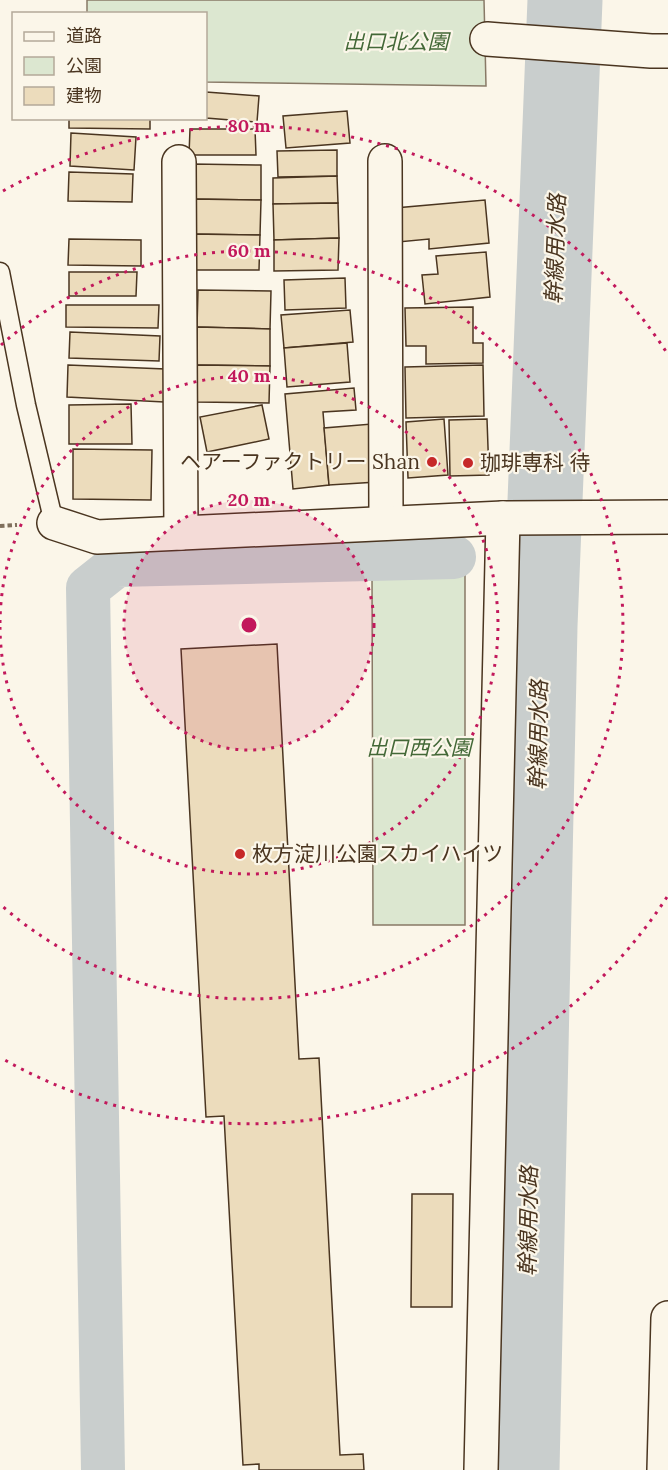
<svg xmlns="http://www.w3.org/2000/svg" width="668" height="1470" font-family="Lora,'Noto Sans JP',serif">
	<style>
		.green { fill: #dce7d0; stroke: #887966; stroke-width: 1.5 }
		.lines { fill: none; stroke-linecap: round; stroke-linejoin: round }
		.stream { stroke: #c9cecd; stroke-width: 12 }
		.canal { stroke: #c9cecd; stroke-width: 44 }
		.river { stroke: #c9cecd; stroke-width: 75 }
		.building { fill: #ecdcbc; stroke: #4a3520; stroke-width: 1.5 }
		.lane-casing { stroke: #4a3520; stroke-width: 21 }
		.street-casing { stroke: #4a3520; stroke-width: 36 }
		.primary-casing { stroke: #4a3520; stroke-width: 36 }
		.path { stroke: #7f6f5c; stroke-width: 4; stroke-dasharray: 4.5 3; stroke-linecap: butt }
		.lane { stroke: #fbf6e9; stroke-width: 18 }
		.street { stroke: #fbf6e9; stroke-width: 33 }
		.primary { stroke: #fbf6e9; stroke-width: 33 }
		.ring { fill: none; stroke: #c2185b; stroke-width: 3; stroke-dasharray: 3 6 }
		.poi-dot { fill: #c62828; stroke: #fbf6e9; stroke-width: 2 }
		.labels { text-anchor: middle; stroke-width: 4.5; stroke-linejoin: round; paint-order: stroke }
		.park-label { font-size: 21px; font-style: italic; fill: #436837; stroke: #fbf6e9 }
		.poi-label { font-size: 21px; fill: #4a3520; stroke: #fbf6e9; text-anchor: start }
		.water-label { font-size: 22px; font-style: italic; fill: #4a3520; stroke: #fbf6e9 }
		.centre { fill: #c2185b; stroke: #fbf6e9; stroke-width: 3 }
		.ring-label { font-size: 18px; text-anchor: middle; font-weight: bold; fill: #c2185b; stroke: #fbf6e9; stroke-width: 4.5; stroke-linejoin: round; paint-order: stroke }
	</style>
	<rect width="100%" height="100%" fill="#fbf6e9"/>
	<!-- green -->
	<g class="green">
		<path d="M87 0H484L486 86 206 82V14H87Z"/>
		<path d="M465 571V925H373L372 572Z"/>
	</g>
	<g class="lines">
		<!-- stream -->
		<path class="stream" d="M528 558 543 556"/>
		<!-- canal -->
		<path class="canal" d="M103 1470 88 588 117 565 454 557"/>
		<!-- river -->
		<path class="river" d="M522 1470 540 626 565 0"/>
	</g>
	<!-- building -->
	<g class="building">
		<path d="M206 92 259 96 257 122 206 118Z"/>
		<path d="M347 111 350 143 286 148 283 116Z"/>
		<path d="M69 118H150V129L69 128Z"/>
		<path d="M190 129H255L256 155H189Z"/>
		<path d="M71 133 136 137 134 170 70 166Z"/>
		<path d="M337 150V176L278 177 277 151Z"/>
		<path d="M192 164 261 165V200L192 199Z"/>
		<path d="M69 172 133 174 132 202 68 201Z"/>
		<path d="M337 176 338 203 273 204V178Z"/>
		<path d="M192 199 261 200 260 235 191 234Z"/>
		<path d="M485 200 489 243 429 249V239L398 242 395 208Z"/>
		<path d="M338 203 339 238 274 240 273 204Z"/>
		<path d="M191 234 260 235 259 270H191Z"/>
		<path d="M339 238 338 270 274 271V240Z"/>
		<path d="M69 239 141 240V266L68 265Z"/>
		<path d="M486 252 490 297 425 304 422 275 438 274 436 256Z"/>
		<path d="M69 272H137L136 296H69Z"/>
		<path d="M345 278 346 308 285 310 284 280Z"/>
		<path d="M198 290 271 291 270 329 197 327Z"/>
		<path d="M66 305H159L158 328 66 327Z"/>
		<path d="M473 307V343H483V363L426 364V346H406L405 308Z"/>
		<path d="M350 310 353 342 284 348 281 315Z"/>
		<path d="M197 327 270 329V366L197 365Z"/>
		<path d="M70 332 160 336 159 361 69 358Z"/>
		<path d="M347 343 350 382 287 387 284 348Z"/>
		<path d="M68 365 165 369 164 402 67 397Z"/>
		<path d="M197 365 270 366 269 403 196 402Z"/>
		<path d="M483 365 484 416 406 418 405 367Z"/>
		<path d="M354 388 356 410 323 412 329 485 293 489 285 394Z"/>
		<path d="M131 404 132 444H69V405Z"/>
		<path d="M262 405 269 439 207 452 200 417Z"/>
		<path d="M444 419 448 475 408 478 406 422Z"/>
		<path d="M487 419 489 475 450 476 449 420Z"/>
		<path d="M372 424 377 482 329 485 324 428Z"/>
		<path d="M73 449 152 450 151 500 73 499Z"/>
		<path d="M277 644 299 1059 319 1058 340 1455 363 1454 364 1470H259V1464L243 1465 224 1116 206 1117 181 649Z"/>
		<path d="M412 1194H453L452 1307H411Z"/>
	</g>
	<g class="lines">
		<defs>
			<path id="lane" d="M0 272 26 405 54 523"/>
			<g id="street">
				<path d="M487 39 651 51H668"/>
				<path d="M385 161 386 523"/>
				<path d="M179 162 181 533"/>
				<path d="M54 523 97 537 503 518 668 517"/>
				<path d="M481 1470 503 518"/>
			</g>
			<path id="primary" d="M664 1470 668 1318"/>
		</defs>
		<!-- lane casing -->
		<use href="#lane" class="lane-casing"/>
		<!-- street casing -->
		<use href="#street" class="street-casing"/>
		<!-- primary casing -->
		<use href="#primary" class="primary-casing"/>
		<!-- path -->
		<path class="path" d="M0 526 17 525"/>
		<!-- lane -->
		<use href="#lane" class="lane"/>
		<!-- street -->
		<use href="#street" class="street"/>
		<!-- primary -->
		<use href="#primary" class="primary"/>
	</g>
	<!-- distance rings -->
	<circle cx="249" cy="625" r="125" fill="#c2185b" fill-opacity=".12"/>
	<g class="ring">
		<circle cx="249" cy="625" r="125"/>
		<path d="M0 623A249 249 0 1 1 0 627"/>
		<path d="M1 345A374 374 0 1 1 1 905"/>
		<path d="M667 897A499 499 0 0 1 3 1059M3 191A499 499 0 0 1 667 353"/>
	</g>
	<!-- markers -->
	<g class="poi-dot">
		<circle cx="432" cy="462" r="6"/>
		<circle cx="468" cy="463" r="6"/>
		<circle cx="240" cy="854" r="6"/>
	</g>
	<g class="labels">
		<!-- park labels -->
		<g class="park-label">
			<text x="396" y="49">出口北公園</text>
			<text x="419" y="755">出口西公園</text>
		</g>
		<!-- poi labels -->
		<g class="poi-label">
			<text x="420" y="469" text-anchor="end">ヘアーファクトリー Shan</text>
			<text x="480" y="470">珈琲専科 待</text>
			<text x="252" y="861">枚方淀川公園スカイハイツ</text>
		</g>
		<!-- water labels -->
		<g class="water-label">
			<text transform="translate(555 249) rotate(-88)" y="8">幹線用水路</text>
			<text transform="translate(538 735) rotate(-89)" y="8">幹線用水路</text>
			<text transform="translate(528 1221) rotate(-89)" y="8">幹線用水路</text>
		</g>
	</g>
	<circle cx="249" cy="625" r="9" class="centre"/>
	<g class="ring-label">
		<text x="249" y="132">80 m</text>
		<text x="249" y="257">60 m</text>
		<text x="249" y="382">40 m</text>
		<text x="249" y="506">20 m</text>
	</g>
	<!-- legend -->
	<rect x="12" y="12" width="195" height="108" fill="#fbf6e9" stroke="#b4a999" stroke-width="1.5"/>
	<rect x="24" y="32" width="30" height="9" fill="#fbf6e9" stroke="#b4a999" stroke-width="1.5"/>
	<text x="66" y="42" font-size="18" fill="#4a3520">道路</text>
	<rect x="24" y="57" width="30" height="18" fill="#dce7d0" stroke="#b4a999" stroke-width="1.5"/>
	<text x="66" y="72" font-size="18" fill="#4a3520">公園</text>
	<rect x="24" y="87" width="30" height="18" fill="#ecdcbc" stroke="#b4a999" stroke-width="1.5"/>
	<text x="66" y="102" font-size="18" fill="#4a3520">建物</text>
</svg>
